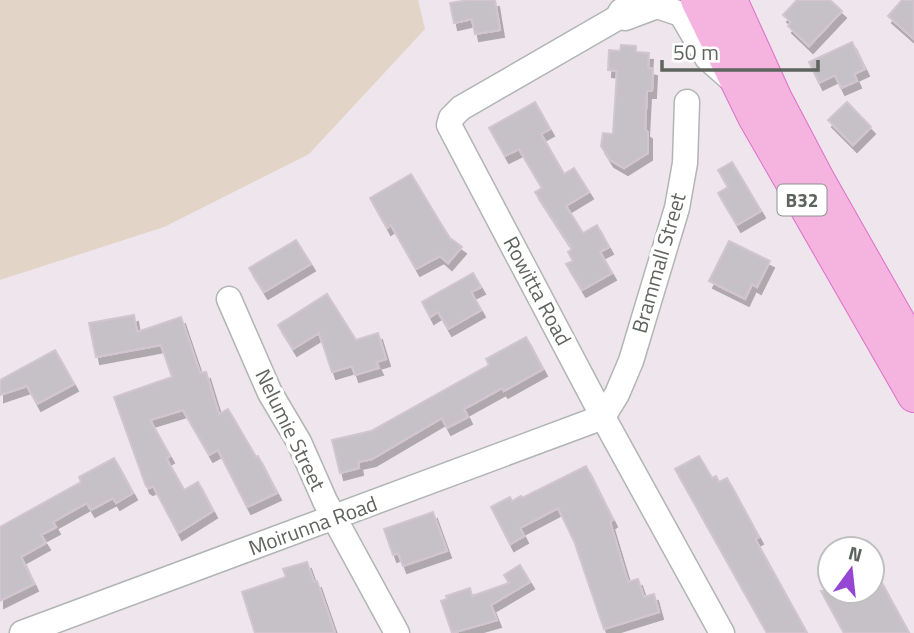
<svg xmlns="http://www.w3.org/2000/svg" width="914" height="633" font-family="'Titillium Web',sans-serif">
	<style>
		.green { fill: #e2d4c6 }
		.building { fill: #c6c1c6; stroke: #d2c5d0; stroke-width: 2; filter: url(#shadow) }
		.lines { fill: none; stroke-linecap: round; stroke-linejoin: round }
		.minor-casing { stroke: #b1b6b2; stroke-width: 27 }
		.major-casing { stroke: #df6ec8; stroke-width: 34 }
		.minor { stroke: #fff; stroke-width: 24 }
		.major { stroke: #f5b4e0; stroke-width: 32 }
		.labels { text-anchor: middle; stroke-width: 7; stroke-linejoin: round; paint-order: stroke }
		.shield { fill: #fff; stroke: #8e928e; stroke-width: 2 }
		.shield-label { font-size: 19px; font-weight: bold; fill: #5e645e }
		.street-label { font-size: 21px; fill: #5e645e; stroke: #fff }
	</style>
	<defs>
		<filter id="shadow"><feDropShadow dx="4" dy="7" stdDeviation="0" flood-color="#0004"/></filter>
	</defs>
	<rect width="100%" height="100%" fill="#eee6ec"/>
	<!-- green -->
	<path class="green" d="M0 0H418L425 29 309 154 164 227 0 280Z"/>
	<!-- building -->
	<g class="building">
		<path d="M468 0H495L500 30 475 34 472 19 454 23 450 3Z"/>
		<path d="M797 0H830L842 11 809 46 788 26 791 22 783 15Z"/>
		<path d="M902 0H914V39L888 16Z"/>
		<path d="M852 42 865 69 854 74 857 81 841 88 835 75 819 83 809 62Z"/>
		<path d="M621 45 636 46V52L649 53 648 68 653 69 652 91H647L645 130 648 132V153L624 168 610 160 601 146 603 133 613 134 617 71 608 70 609 50 620 51Z"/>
		<path d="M535 102 550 129 541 134 564 174 574 168 589 192 566 206 583 233 597 225 609 247 600 252 612 273 582 290 566 264 573 261 568 252 572 249 535 192 542 188 519 149 505 156 489 128Z"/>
		<path d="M847 102 871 127 853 145 828 120Z"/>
		<path d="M732 162 761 211 737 225 718 193 728 187 718 170Z"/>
		<path d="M411 174 441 224 450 238 462 247 448 263 440 256 416 269 391 225 387 228 370 198Z"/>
		<path d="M296 240 311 264 264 292 249 268Z"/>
		<path d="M729 241 770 261 757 287 752 284 745 299 709 281Z"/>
		<path d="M473 273 481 287 471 292 481 310 448 329 438 312 430 317 422 302Z"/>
		<path d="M327 294 356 340 378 333 386 359 376 362 379 368 355 375 352 366 332 372 319 333 293 349 278 325Z"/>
		<path d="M134 315 137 332 181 317 200 373 206 372 219 414 228 409 256 457 258 456 277 493 247 507 218 450 209 455 183 410 150 420 170 456 166 458 184 490 198 482 213 511 178 533 153 486 149 488 146 486 114 397 172 377 161 345 96 357 89 323Z"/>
		<path d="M526 337 543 369 504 391 502 388 464 409 468 417 447 428 442 418 372 459 358 462 359 468 340 473 332 440 371 431 489 365 486 359Z"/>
		<path d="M55 350 74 384 37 404 27 386 0 395V380Z"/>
		<path d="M699 456 712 478 716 476 719 482 727 478 759 537 755 539 807 633H767L675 469Z"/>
		<path d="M114 458 133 493 116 503 113 498 91 510 87 503 53 522 56 527 41 535 46 543 21 557 34 584 0 601V527L81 482 79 477Z"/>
		<path d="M586 466 613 520 610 522 628 582 638 579 644 597 654 594 659 612 604 629 574 541 558 508 520 528 524 536 510 544 491 507 510 497 512 501 521 496 522 498Z"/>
		<path d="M433 512 447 551 403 566 398 553 393 555 384 529Z"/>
		<path d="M307 562 314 582 317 581 335 633H255L242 592 286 577 283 569Z"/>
		<path d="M520 565 530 582 491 605 497 620 452 633 441 601 447 599 446 596 470 588 472 596 509 583 504 575Z"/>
		<path d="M872 565 909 633H844L821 591H872Z"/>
	</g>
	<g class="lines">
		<defs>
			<g id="minor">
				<path d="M638 0 621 11 617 18 461 108 451 118 449 125 603 417 722 633"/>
				<path d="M625 18 657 6 681 14 707 58 733 81"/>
				<path d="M229 299 270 393 299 442 325 501 397 633"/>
				<path d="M22 633 603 417 617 394 631 361 677 208 685 163 687 102"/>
			</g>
			<g id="major">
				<path d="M697 0 754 117 914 396"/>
				<path d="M731 0 776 99 818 179 914 348"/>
			</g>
		</defs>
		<!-- minor casing -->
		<use href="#minor" class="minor-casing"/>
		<!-- major casing -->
		<use href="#major" class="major-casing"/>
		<!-- minor -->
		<use href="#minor" class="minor"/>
		<!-- major -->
		<use href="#major" class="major"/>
	</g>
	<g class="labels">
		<!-- shield labels -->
		<rect class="shield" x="777.5" y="184.5" width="49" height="31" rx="5"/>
		<g class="shield-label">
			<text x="802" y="207">B32</text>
		</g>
		<!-- street labels -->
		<g class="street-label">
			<text transform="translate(659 263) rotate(-74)" y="7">Brammall Street</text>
			<text transform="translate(537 291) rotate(62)" y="7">Rowitta Road</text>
			<text transform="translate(290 430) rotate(64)" y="7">Nelumie Street</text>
			<text transform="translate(313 526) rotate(-20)" y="7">Moirunna Road</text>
		</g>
	</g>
	<!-- north arrow -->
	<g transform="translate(851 570) rotate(15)"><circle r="33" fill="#ffffff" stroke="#bfc1bf" stroke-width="2"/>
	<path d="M0-5L12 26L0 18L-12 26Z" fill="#9547d3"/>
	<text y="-10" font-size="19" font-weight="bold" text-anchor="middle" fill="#5e645e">N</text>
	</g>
	<!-- scale -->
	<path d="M662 60v10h156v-10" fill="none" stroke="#5e645e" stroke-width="3.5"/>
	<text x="673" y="60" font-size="21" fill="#5e645e" stroke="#ffffff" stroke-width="5" paint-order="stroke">50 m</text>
</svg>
